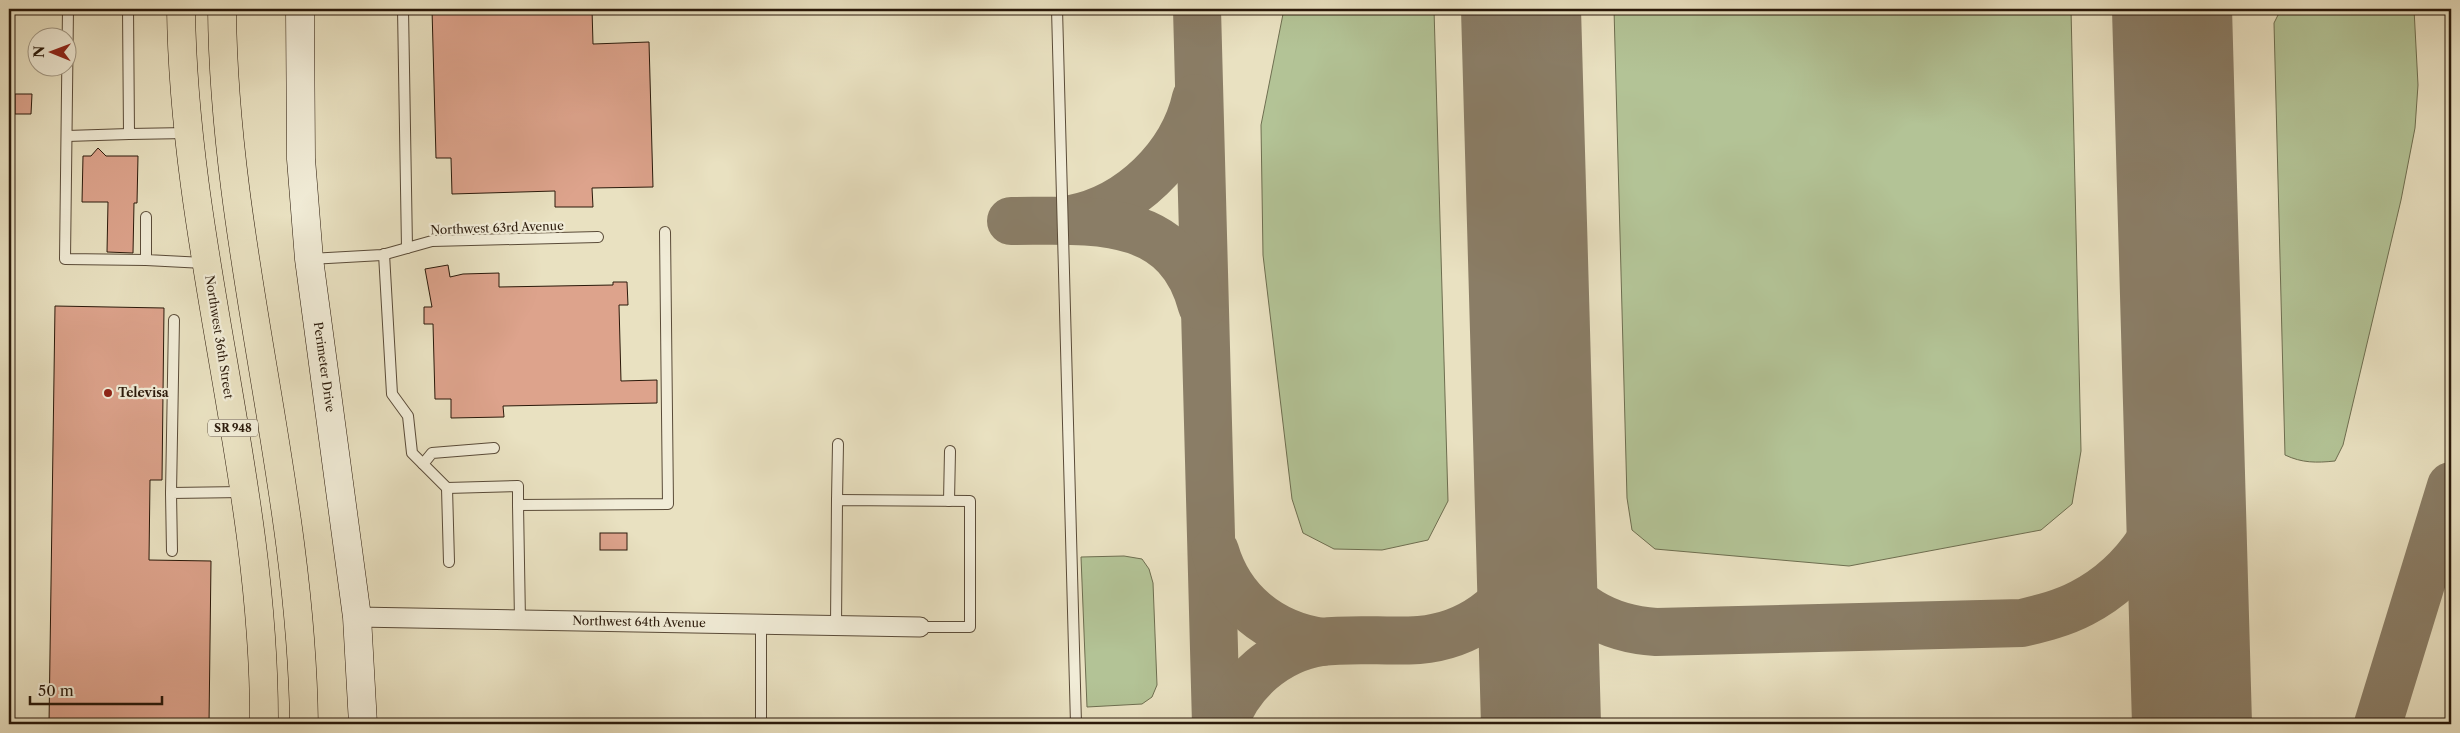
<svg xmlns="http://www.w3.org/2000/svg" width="2460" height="733" font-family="'Libre Caslon Text',serif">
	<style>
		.green { fill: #b3c396; stroke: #6e6e50 }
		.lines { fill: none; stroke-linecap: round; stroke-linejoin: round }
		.taxiway { stroke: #8a7d66; stroke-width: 48 }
		.runway { stroke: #8a7d66; stroke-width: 120 }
		.building { fill: #dda38c; stroke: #2a190a }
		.lane-casing { stroke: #5a4b38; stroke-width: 12 }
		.street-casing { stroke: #5a4b38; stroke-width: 21 }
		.secondary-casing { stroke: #2a190a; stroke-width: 29 }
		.primary-casing { stroke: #2a190a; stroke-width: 29 }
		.lane { stroke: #f1ecd7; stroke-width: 10 }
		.street { stroke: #f1ecd7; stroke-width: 19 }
		.secondary { stroke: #f1ecd7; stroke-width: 28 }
		.primary { stroke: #e9e1c1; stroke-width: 28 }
		.poi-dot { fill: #8f2418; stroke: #f1ecd7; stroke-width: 2 }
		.labels { text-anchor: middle; stroke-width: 4.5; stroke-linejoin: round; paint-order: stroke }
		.shield { fill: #f1ecd7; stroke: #665848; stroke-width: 1 }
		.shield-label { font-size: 11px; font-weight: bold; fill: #2a190a }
		.street-label { font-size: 12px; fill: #2a190a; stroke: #f1ecd7 }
		.poi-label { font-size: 12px; font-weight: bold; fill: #2a190a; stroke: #f1ecd7; text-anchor: start }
	</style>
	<rect width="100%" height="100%" fill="#e9e1c1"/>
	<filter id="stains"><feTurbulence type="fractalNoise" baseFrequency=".004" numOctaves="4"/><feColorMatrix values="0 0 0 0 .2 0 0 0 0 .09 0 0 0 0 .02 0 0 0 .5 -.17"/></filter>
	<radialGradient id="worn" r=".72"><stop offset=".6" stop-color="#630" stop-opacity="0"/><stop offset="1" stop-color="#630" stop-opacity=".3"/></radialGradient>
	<!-- green -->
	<g class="green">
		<path d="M1284 9H1434L1448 501 1428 540 1382 550 1334 549 1303 533 1292 499 1263 255 1261 125Z"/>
		<path d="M1614 9H2071L2081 451 2072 504 2041 530 1849 566 1655 549 1632 530 1627 498Z"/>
		<path d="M2294 9H2414L2418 85 2415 128 2401 200 2343 445 2335 461C2316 463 2302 463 2285 455L2274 23 2280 11Z"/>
		<path d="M1124 556 1142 559 1149 569 1153 583 1157 685 1152 697 1142 704 1087 707 1081 557Z"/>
	</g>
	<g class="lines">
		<!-- taxiway -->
		<g class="taxiway">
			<path d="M1197 9 1216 724"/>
			<path d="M1071 219C1130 208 1183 157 1196 98"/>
			<path d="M1011 221C1088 221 1177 210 1202 306"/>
			<path d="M1535 504C1538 523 1539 543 1546 561 1565 607 1609 629 1656 632L2022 623C2043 618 2063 613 2082 603 2136 575 2174 518 2180 457 2183 418 2182 379 2181 340"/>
			<path d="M1215 551C1230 602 1270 634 1322 642"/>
			<path d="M1224 724C1239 682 1276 649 1321 642 1353 638 1387 642 1419 640 1467 636 1510 607 1527 562 1533 548 1533 532 1534 517"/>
			<path d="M2378 724 2451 486"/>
		</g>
		<!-- runway -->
		<g class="runway">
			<path d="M1521 9 1541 724"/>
			<path d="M2172 9 2192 724"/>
		</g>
	</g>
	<!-- building -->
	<g class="building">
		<path d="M432 9H592L593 44 649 42 653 187 592 188 593 207H555V191L452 194 451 158H436Z"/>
		<path d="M15 94H32L31 114H15Z"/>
		<path d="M98 148 106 156H138L137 203H134L133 253 107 252 108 202H82L83 156H91Z"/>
		<path d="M448 265 450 277 463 274 499 273V287L613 285V282H627L628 305H619L621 381 657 380V403L503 406 504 417 451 418V399H435L433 324H424V307H432L425 269Z"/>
		<path d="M55 306 164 308 162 480H150L149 560 211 561 209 724H49Z"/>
		<rect x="600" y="533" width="27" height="17"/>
	</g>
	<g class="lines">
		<defs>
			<g id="lane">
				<path d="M68 9 65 259 146 260"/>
				<path d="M128 9 129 134 188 133"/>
				<path d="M403 9 407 248"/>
				<path d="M1057 9 1076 724"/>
				<path d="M67 136 129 134"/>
				<path d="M146 217V260L204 263"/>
				<path d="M384 254 392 394 408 416 412 453 447 488 449 562"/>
				<path d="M310 259 382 255 432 241 598 237"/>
				<path d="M423 464 432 453 494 448"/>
				<path d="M447 488 518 486V505"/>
				<path d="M171 493 174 320"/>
				<path d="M837 500 838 444"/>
				<path d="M949 501 950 451"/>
				<path d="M172 551 171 493 243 492"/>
				<path d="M520 620 518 505 668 504 665 232"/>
				<path d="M836 626 837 500 970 501V627H920"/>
				<path d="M761 724V624"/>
			</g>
			<path id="street" d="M357 617 920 627"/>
			<path id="secondary" d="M300 9 301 159 309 259 357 617 363 724"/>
			<g id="primary">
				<path d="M181 9C184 250 265 483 264 724"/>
				<path d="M222 9C224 250 301 483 304 724"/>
			</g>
		</defs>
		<!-- lane casing -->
		<use href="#lane" class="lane-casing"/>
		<!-- street casing -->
		<use href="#street" class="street-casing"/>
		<!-- secondary casing -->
		<use href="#secondary" class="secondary-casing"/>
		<!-- primary casing -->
		<use href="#primary" class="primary-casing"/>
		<!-- lane -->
		<use href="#lane" class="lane"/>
		<!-- street -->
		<use href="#street" class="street"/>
		<!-- secondary -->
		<use href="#secondary" class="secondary"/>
		<!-- primary -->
		<use href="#primary" class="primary"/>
	</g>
	<!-- markers -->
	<circle class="poi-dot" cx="108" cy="393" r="5"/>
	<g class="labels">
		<!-- shield labels -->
		<rect class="shield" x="208" y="419.5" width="50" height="17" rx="4"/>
		<g class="shield-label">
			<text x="233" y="432">SR 948</text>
		</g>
		<!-- street labels -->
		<g class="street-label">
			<text transform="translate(497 228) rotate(-2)" y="4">Northwest 63rd Avenue</text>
			<text transform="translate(219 337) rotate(81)" y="4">Northwest 36th Street</text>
			<text transform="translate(324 367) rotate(82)" y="4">Perimeter Drive</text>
			<text transform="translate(639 622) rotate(1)" y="4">Northwest 64th Avenue</text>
		</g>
		<!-- poi labels -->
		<g class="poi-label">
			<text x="118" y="397">Televisa</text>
		</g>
	</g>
	<!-- margin -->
	<rect width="2460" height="733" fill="none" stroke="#e9e1c1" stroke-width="30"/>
	<rect x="10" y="10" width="2440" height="713" fill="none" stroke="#2a190a" stroke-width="2.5"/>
	<rect x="15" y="15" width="2430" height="703" fill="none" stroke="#2a190a"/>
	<!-- north arrow -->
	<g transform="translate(52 52) rotate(271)"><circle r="24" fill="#f1ecd7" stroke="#a19885"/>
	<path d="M0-4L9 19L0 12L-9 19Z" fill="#8f2418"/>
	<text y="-8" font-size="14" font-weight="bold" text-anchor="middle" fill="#2a190a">N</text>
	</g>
	<!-- scale -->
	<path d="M30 696v8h132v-8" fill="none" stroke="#2a190a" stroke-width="2.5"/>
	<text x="38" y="696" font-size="15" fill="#2a190a" stroke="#f1ecd7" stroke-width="4" paint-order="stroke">50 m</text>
	<rect width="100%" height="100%" filter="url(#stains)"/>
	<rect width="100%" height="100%" fill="url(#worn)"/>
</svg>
